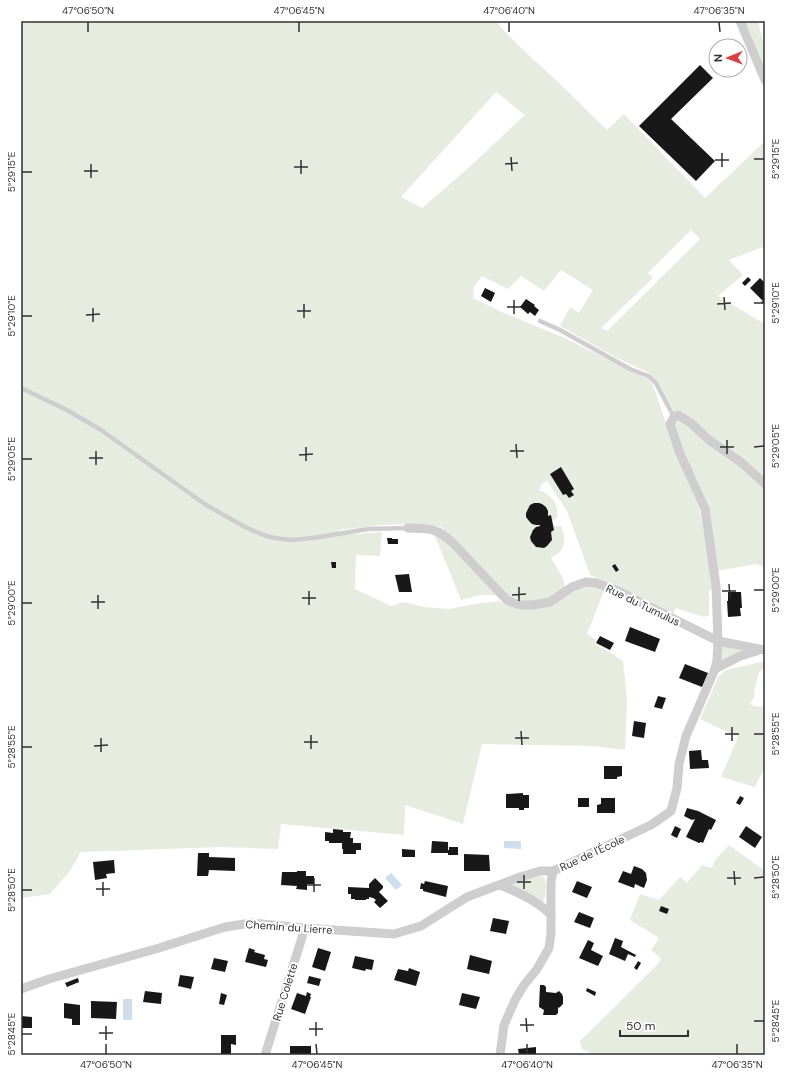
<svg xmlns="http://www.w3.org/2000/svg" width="786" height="1076" font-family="'DM Sans',sans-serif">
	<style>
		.green { fill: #e6ede0; fill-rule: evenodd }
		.water { fill: #cedeeb }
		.building { fill: #181818 }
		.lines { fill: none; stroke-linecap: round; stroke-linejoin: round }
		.lane { stroke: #cecece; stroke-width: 4.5 }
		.street { stroke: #cecece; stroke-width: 9 }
		.ticks { fill: none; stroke: #313131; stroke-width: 1.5 }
		.labels { text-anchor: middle; stroke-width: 4; stroke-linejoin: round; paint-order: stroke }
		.street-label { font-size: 11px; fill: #313131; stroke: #fff }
		.neatline { fill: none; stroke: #313131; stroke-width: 1.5 }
		.ticks-label { font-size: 10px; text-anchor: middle; fill: #313131 }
	</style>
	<rect width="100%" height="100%" fill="#fff"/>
	<!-- green -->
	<g class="green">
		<path d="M21 21H496C513 42 534 60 554 78 572 95 589 113 607 130L624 114 705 198 765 141V246L729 260 743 275 718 296 765 324V567L756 564 717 571 709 520 705 504 687 463 679 444 674 427 681 414 674 411 659 383 647 372 615 357 560 326 570 307 579 313 593 290 561 270 544 291 521 276 508 289 482 276 474 287 473 298 502 312 567 339 647 379 653 385 670 435 699 508 711 565 714 590H709V615L704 617 676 608 673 614 590 575 567 511 547 481 542 484 539 490C553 496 559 504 557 518L552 521 553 526H561C564 532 566 542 562 549 560 553 555 555 551 558L563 578 565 588 547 599 539 601 522 602 509 597 498 588 441 527 426 524 382 525 339 530V535L382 532 380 556 356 555 355 589 391 606 403 602 424 607 449 609 474 604 499 601 513 608H541L549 605 572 590 584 586 593 585 605 588 587 634 596 640 595 644 614 655 623 661 627 699 625 750 593 746 482 744 463 824 405 805 404 835 281 824 278 849 221 847 81 852 70 871 50 894 21 898ZM496 92 525 115 466 170 422 208 401 197ZM691 230 700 239 607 331 601 328 653 278 648 273Z"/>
		<path d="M745 21H758L765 49V68Z"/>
		<path d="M434 534 442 538 497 595H480L461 600Z"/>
		<path d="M721 645 744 651 720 663Z"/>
		<path d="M765 661V667L759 672 754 692 755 696 750 704C755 707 760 708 765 705V767L755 787 721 777 738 737 700 719 718 677 726 670Z"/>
		<path d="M729 845 765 871V1045L762 1051 765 1053V1055H595L582 1049 580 1041 657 965 661 958 651 950 659 938 630 920 640 894 659 900 680 877 687 883 702 865 712 868 715 860Z"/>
		<path d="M539 876 544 877C547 884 546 895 543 903L511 886V884Z"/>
	</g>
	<!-- water -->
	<g class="water">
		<path d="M504 841H521V849L504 848Z"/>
		<path d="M391 873 402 885 396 890 385 878Z"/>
		<rect x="123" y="999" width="9" height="21"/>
	</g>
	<!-- building -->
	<g class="building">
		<path d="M700 65 713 78 671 119 715 161 696 181 639 126Z"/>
		<path d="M748 277 751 280 745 286 742 283Z"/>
		<path d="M760 278 765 283V305L761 302 763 301 750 288Z"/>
		<path d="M485 288 495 293 491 302 481 296Z"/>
		<path d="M526 299 535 305 534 306 539 310 535 316 530 312 528 314 520 307Z"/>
		<path d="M561 467 574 489 571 491 574 495 569 498 566 494 563 495 550 474Z"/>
		<path d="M534 503H539L542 504 546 507 548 511V516L551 515 554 530 551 532 552 540 547 546 544 548 536 547 531 541 530 537 533 530 536 527 540 526V525H536L532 524 529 521 526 517V513L530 505Z"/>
		<path d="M387 538H392V539H398V544H388Z"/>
		<path d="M331 562H336V568H332Z"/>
		<path d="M615 564 619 570 616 572 612 566Z"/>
		<path d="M409 574 412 592H399L395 575Z"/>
		<path d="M728 592H741L742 608H740L741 616 728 617 727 601H728Z"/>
		<path d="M630 627 660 639 655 652 625 641Z"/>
		<path d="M600 636 614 643 610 650 596 643Z"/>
		<path d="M685 664 708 673 702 687 679 678Z"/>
		<path d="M658 696 666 698 662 709 654 707Z"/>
		<path d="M634 721 646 723 644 738 632 736Z"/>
		<path d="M701 750 702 760H708L709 768 690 769 689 751Z"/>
		<path d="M604 766H622V776L617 777V779H604Z"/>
		<path d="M523 793V795H529V808H524V810H519V808H506V794Z"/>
		<path d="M740 796 744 798 740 805 736 803Z"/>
		<rect x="578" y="798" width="11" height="9"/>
		<path d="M601 798H615V813H597V805L601 804Z"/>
		<path d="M687 808 698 811 716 820 711 830 709 829 703 843 701 842 699 843 686 837 695 819 692 820 684 816Z"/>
		<path d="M675 826 681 829 677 838 671 835Z"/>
		<path d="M746 826 762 837 755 848 739 837Z"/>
		<path d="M333 829 343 830V832H351L350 838H353V843H361V850H356V854H343V849H342V843H329V841H325V832L333 833Z"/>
		<path d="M432 841 448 842V850H449V847H458V855H448V853H431Z"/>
		<path d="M402 849 415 850V857H402Z"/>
		<path d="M198 853H209V857L235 858V871L209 870 208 876H197Z"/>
		<path d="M464 854 489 855 490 871H464Z"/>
		<path d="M114 860 115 873 106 874 107 878 95 880 93 862Z"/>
		<path d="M634 866 642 869 646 873 647 880 644 888 635 884 634 888 618 882 623 871 631 874Z"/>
		<path d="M297 871H306V876H314V884H307V890L296 889 297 886 281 885 282 872H297Z"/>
		<path d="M375 878 383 886V888L379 892 388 901 380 908 374 902 376 900 373 898 369 897V899H366V900H355V899H351V894H348V887L369 888V884Z"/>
		<path d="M425 881 448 886 446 897 423 891V889H420L421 883 424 884Z"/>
		<path d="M577 881 592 887 587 898 572 892Z"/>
		<path d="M661 906 669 909 667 914 659 911Z"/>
		<path d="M579 912 594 918 590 928 574 922Z"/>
		<path d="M493 918 509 921 506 934 490 931Z"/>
		<path d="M615 938 623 941 621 947 636 955 635 957 628 954 625 961 609 954Z"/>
		<path d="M588 940 594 943 591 950 603 956 598 966 579 958Z"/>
		<path d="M249 948 255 950 254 952 265 955 264 959 268 960 266 967 245 962Z"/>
		<path d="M318 948 331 952 325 971 312 967Z"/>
		<path d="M470 955 492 961 489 974 467 969Z"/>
		<path d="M355 956 374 960 372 970 366 969 365 971 352 968Z"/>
		<path d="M214 958 228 961 225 972 211 969Z"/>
		<path d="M638 961 641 963 637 970 634 968Z"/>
		<path d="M409 968 420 972 416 986 394 980 398 969 408 971Z"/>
		<path d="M180 975 194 977 191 989 178 986Z"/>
		<path d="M309 976 321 979 319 986 307 983Z"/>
		<path d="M78 978 79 982 67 987 65 983Z"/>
		<path d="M540 985H544L546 987V992L556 993 559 991 562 994 563 997V1004L559 1008 558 1007V1013L556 1015H543L544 1010 539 1007Z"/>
		<path d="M587 988 596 992 595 996 586 991Z"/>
		<path d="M145 991 162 993 161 1004 143 1002Z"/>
		<path d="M307 992 311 994 310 997H311L305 1014 291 1009 297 993 306 996Z"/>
		<path d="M221 993 227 995 224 1005 219 1004Z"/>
		<path d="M462 993 480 997 476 1009 459 1005Z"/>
		<path d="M91 1001 117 1002 116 1019 91 1018Z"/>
		<path d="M64 1003 80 1005V1025H72V1019L64 1018Z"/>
		<path d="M21 1016 32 1017V1028H21Z"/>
		<path d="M221 1035H236V1045L231 1044V1055H221Z"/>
		<rect x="290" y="1046" width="21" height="9"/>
		<path d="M536 1047V1055H519L518 1049Z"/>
	</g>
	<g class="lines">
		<!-- lane -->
		<g class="lane">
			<path d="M540 321 560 330 630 369 648 376 656 383 674 417"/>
			<path d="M21 388 67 410 101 430 206 505 245 527 266 536 275 538 291 540 313 538 368 529 408 528"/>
		</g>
		<!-- street -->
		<g class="street">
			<path d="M740 21 765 80"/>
			<path d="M408 528C429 528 437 528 453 543L503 596 507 600 513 603 521 605H533L550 602 572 587 580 584 586 582 596 583 616 590 718 641 765 650"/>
			<path d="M715 669 740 656 757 651"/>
			<path d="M500 885C518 892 538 901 551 915"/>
			<path d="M21 989 49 979 159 948 225 927 251 923 305 928 394 934 421 926 467 897 520 877 540 871H553"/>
			<path d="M265 1055 305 928"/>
			<path d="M500 1055 504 1025 515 1000 524 985 537 969 549 948 551 933V882L553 871 651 825 671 811 677 788 679 764 686 736 715 669 717 660 718 641 716 586 705 509 679 451 670 424 674 417 678 415 691 423 709 440 742 463 765 484"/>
		</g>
	</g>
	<!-- ticks -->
	<path class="ticks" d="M88 22V32M299 22V32M509 22V32M719 22 720 32M722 153V167M511 157 512 171M754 159H764M301 160V174M715 160H729M91 164V178M505 164 518 163M294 167H308M84 171H98M22 172H32M724 297 725 310M514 300V314M754 303H764M304 304V318M717 304 731 303M507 307H521M93 308V322M297 311H311M86 315 100 314M22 316H32M727 440V454M516 444 517 458M306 447V461M720 447H734M754 447 764 446M96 451V465M510 451H524M299 455 313 454M89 458H103M22 459H32M729 584 730 598M519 587V601M754 590H764M309 591V605M722 591H736M98 595V609M512 595 526 594M302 598H316M91 602H105M22 603H32M732 727V741M521 731 522 745M725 734H739M754 734H764M311 735V749M101 738V752M515 738H529M304 742H318M94 746 108 745M22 747H32M734 871 735 885M524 875V889M314 878V892M727 878H741M754 878 764 877M103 882V896M517 882H531M307 885H321M96 889H110M22 890H32M526 1018 527 1032M754 1021H764M316 1022V1036M520 1025H534M106 1026V1040M309 1029H323M99 1033H113M22 1034H32M106 1044V1054M316 1044 317 1054M527 1044V1054M737 1044V1054"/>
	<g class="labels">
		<!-- street labels -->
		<g class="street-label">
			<text transform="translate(643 605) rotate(26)" y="4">Rue du Tumulus</text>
			<text transform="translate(592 853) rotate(-25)" y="4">Rue de l'École</text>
			<text transform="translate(289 927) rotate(4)" y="4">Chemin du Lierre</text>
			<text transform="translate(285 992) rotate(-73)" y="4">Rue Colette</text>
		</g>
	</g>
	<!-- border -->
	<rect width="786" height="1076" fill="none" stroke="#ffffff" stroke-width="44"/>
	<!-- north arrow -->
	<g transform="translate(728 58) rotate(269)"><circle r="19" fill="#ffffff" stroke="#adadad"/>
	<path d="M0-3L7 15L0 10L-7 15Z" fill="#d94244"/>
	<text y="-6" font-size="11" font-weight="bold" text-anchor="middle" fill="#313131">N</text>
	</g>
	<!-- scale -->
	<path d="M620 1030v6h68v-6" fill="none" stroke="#313131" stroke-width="2"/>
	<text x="626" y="1030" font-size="12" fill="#313131" stroke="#ffffff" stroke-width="3" paint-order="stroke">50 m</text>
	<rect x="22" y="22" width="742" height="1032" class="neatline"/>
	<g class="ticks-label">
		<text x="88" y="14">47°06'50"N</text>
		<text x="299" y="14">47°06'45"N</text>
		<text x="509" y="14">47°06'40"N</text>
		<text x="719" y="14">47°06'35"N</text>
		<text transform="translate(775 159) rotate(-90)" y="4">5°29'15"E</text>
		<text transform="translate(11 172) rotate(-90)" y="4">5°29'15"E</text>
		<text transform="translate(775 303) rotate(-90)" y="4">5°29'10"E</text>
		<text transform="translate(11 316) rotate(-90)" y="4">5°29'10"E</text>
		<text transform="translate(775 446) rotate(-90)" y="4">5°29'05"E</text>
		<text transform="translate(11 459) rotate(-90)" y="4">5°29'05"E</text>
		<text transform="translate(775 590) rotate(-90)" y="4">5°29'00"E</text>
		<text transform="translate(11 603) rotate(-90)" y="4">5°29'00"E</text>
		<text transform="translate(775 734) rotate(-90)" y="4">5°28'55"E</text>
		<text transform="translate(11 747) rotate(-90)" y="4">5°28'55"E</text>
		<text transform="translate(775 877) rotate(-90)" y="4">5°28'50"E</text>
		<text transform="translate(11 890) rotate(-90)" y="4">5°28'50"E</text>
		<text transform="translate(775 1021) rotate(-90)" y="4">5°28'45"E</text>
		<text transform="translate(11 1034) rotate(-90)" y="4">5°28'45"E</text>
		<text x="106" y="1068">47°06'50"N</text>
		<text x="317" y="1068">47°06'45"N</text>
		<text x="527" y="1068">47°06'40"N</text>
		<text x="737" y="1068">47°06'35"N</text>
	</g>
</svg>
